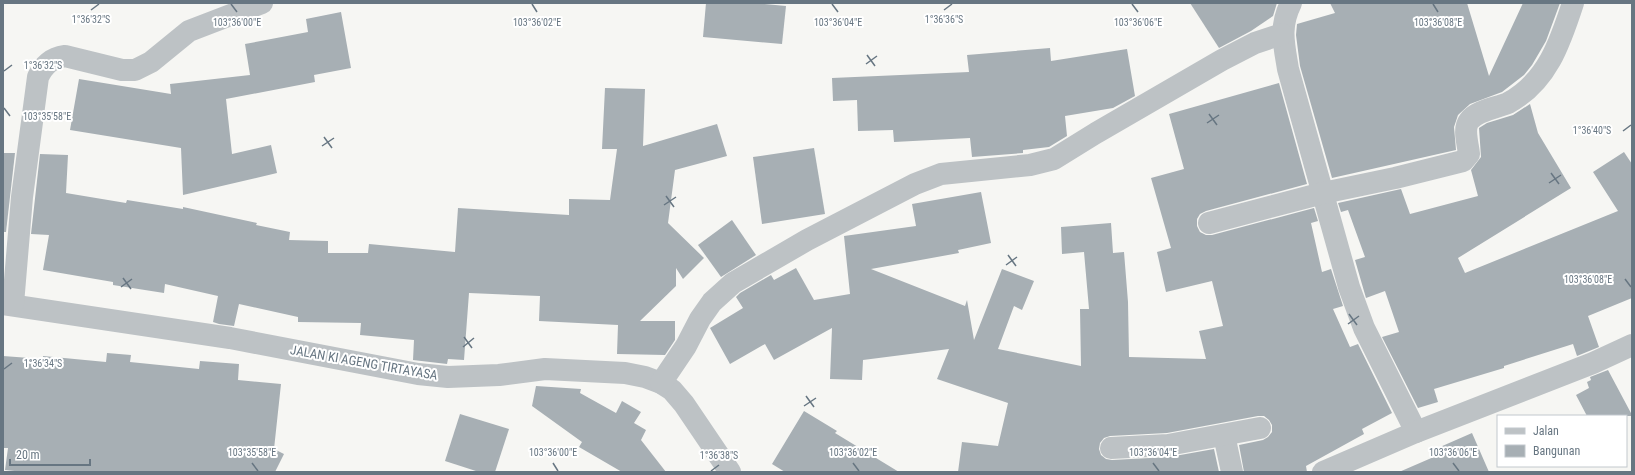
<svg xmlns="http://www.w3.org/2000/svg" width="1635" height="475" font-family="'Roboto Condensed',sans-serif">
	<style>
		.building { fill: #a7afb4 }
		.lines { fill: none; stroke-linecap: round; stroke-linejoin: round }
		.street { stroke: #bdc2c5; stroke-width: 22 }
		.ticks { fill: none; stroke: #677682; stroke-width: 1.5 }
		.labels { text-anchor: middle; stroke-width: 4; stroke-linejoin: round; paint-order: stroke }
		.street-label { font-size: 13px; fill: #677682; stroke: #fff }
		.ticks-label { font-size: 10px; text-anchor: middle; fill: #677682; stroke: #fff; stroke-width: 4; stroke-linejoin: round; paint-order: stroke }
	</style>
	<rect width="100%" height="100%" fill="#f6f6f3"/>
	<!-- building -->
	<g class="building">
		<path d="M706 3H755L786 6 782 44 703 37Z"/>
		<path d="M1190 3H1277L1273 16 1251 31 1219 48Z"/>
		<path d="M1330 3H1467L1489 76 1523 3H1560L1546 41 1532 65 1524 75 1502 92 1470 104 1458 115 1454 127 1456 150 1332 178 1300 66 1296 35 1297 24 1335 13Z"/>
		<path d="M341 12 351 68 314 75 315 82 226 99 232 154 271 145 277 173 183 195 181 148 70 130 79 79 171 94 170 84 250 75 245 44 308 32 306 19Z"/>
		<path d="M1050 48 1051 61 1127 49 1135 96 1113 108 1065 116 1067 136 1049 147 1023 150V153L972 157 970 138 894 142 893 130 858 131 857 100 833 101 832 78 969 72 967 55Z"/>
		<path d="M1279 83 1307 184 1206 211 1200 214 1197 219V226L1200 232 1206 235H1212L1314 208 1318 221 1311 223 1322 272 1331 269 1343 306 1333 309 1350 347 1358 344 1392 413 1362 429 1364 434 1306 466 1307 472H1244L1239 445 1263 440 1268 437 1272 432V425L1269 420 1264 416H1258L1167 433 1110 436 1104 438 1100 443 1099 449 1101 455 1106 459 1112 460 1169 457 1214 449 1219 472H958L962 442 998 446 1008 403 937 379 949 349 863 360 862 380 830 379 832 328 774 360 765 344 730 364 710 328 743 308 736 297 740 293 771 275 774 280 796 268 814 300 850 294 844 236 916 226 912 204 981 192 991 243 958 250 959 253 871 269 965 306 967 300 974 340 1002 269 1034 281 1022 310 1014 306 998 349 1081 366 1080 309H1089L1084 252 1062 254 1061 227 1111 223 1113 253 1124 252 1128 302 1129 357 1206 359 1199 331 1223 326 1212 281 1166 292 1157 252 1171 248 1151 178 1184 169 1169 114Z"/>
		<path d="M605 88 645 89 643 146 717 124 727 156 675 170 668 223 704 258 683 279 676 268V286L640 321H675V340L665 355 617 354 618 325 539 321 540 296 469 293 464 360 448 359 447 364 413 360 414 340 360 335 361 323 298 322V317L239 304 234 326 219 324 213 322 218 296 165 284 164 293 113 285V282L43 270 49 235 31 234 40 154 68 155 66 193 126 203 127 200 183 209V207L257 223 256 225 290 232 289 240 328 241V253H368L369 244 455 252 458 208 569 215V199L610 200 617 149H602Z"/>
		<path d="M1530 104 1538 133 1571 188 1458 258 1465 273 1618 211 1593 172 1624 152 1632 164V298L1588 316 1599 347 1577 356 1573 344 1504 366V368L1434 389 1438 402 1418 408 1382 337 1399 332 1385 291 1366 298 1355 260 1365 257 1348 210 1341 212 1338 203 1401 189 1410 214 1478 196 1471 170 1481 157 1479 128 1487 123 1513 115Z"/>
		<path d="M814 148 825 214 762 224 753 157Z"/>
		<path d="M3 153H15L6 232H3Z"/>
		<path d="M732 220 756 255 721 277 698 245Z"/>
		<path d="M107 353 131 355 130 362 199 369 200 361 239 364 238 380 281 384 274 449 284 454 275 472H24L5 470 8 448H3V356L43 359V356L106 362Z"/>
		<path d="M1608 370 1632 415V416H1587L1576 395 1589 388 1587 382 1591 380 1590 377Z"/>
		<path d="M536 386 581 389 580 393 616 413 622 401 641 412 634 423 646 430 641 440 666 472H622L579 447 582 442 532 406Z"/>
		<path d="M804 411 837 431 835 433 899 472H785L772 464Z"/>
		<path d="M460 414 509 429 495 472H479L445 461Z"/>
		<path d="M1472 433 1489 472H1399L1443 453 1440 447Z"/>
	</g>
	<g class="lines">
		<!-- street -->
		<g class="street">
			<path d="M1291 3C1279 27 1284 44 1288 69L1349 287 1364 328 1416 432"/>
			<path d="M1209 223 1323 193 1395 178 1463 161 1469 154C1468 144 1463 129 1469 121 1477 110 1497 108 1508 103 1547 82 1560 43 1573 3"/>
			<path d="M3 304 230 338 418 374 448 377 499 375 545 369 625 373 645 377 661 383 672 390 684 404 730 472"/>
			<path d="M13 304 22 197 38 77C44 65 51 58 65 56L122 70H135L151 62 189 31 262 3"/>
			<path d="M661 383 686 346 700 319 712 302 733 283 807 240 915 184 941 174 1030 165 1054 159 1096 133 1222 60 1255 43 1282 34"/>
			<path d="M1224 435 1232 472"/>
			<path d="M1111 448 1168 445 1260 428"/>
			<path d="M1323 472 1416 432 1593 363 1632 345"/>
		</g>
	</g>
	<!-- ticks -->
	<path class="ticks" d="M231 4 237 12M532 4 537 12M832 4 838 12M1132 4 1138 12M1433 4 1438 12M91 10 99 4M944 10 952 4M867 55 875 66M866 64 877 56M4 71 12 65M4 108 10 116M1209 114 1217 125M1207 123 1219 115M1623 131 1631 125M324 137 332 148M322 146 334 138M1551 173 1559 184M1549 183 1561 175M666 196 674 207M664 205 676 197M1008 255 1016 266M1006 265 1017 257M123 278 131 289M1625 279 1631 287M121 287 132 279M1349 314 1357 325M1348 324 1359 316M464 337 472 348M463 347 474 338M4 369 12 363M806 396 814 407M804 406 816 398M252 463 258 471M553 463 558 471M853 463 859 471M1153 463 1159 471M1453 463 1459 471M711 471 719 465"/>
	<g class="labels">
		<!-- street labels -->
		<g class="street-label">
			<text transform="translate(364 362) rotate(10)" y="5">JALAN KI AGENG TIRTAYASA</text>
		</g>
	</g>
	<g class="ticks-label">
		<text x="91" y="23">1°36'32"S</text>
		<text x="944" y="23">1°36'36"S</text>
		<text x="537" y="26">103°36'02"E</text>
		<text x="838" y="26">103°36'04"E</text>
		<text x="1138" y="26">103°36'06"E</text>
		<text x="1438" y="26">103°36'08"E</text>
		<text x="237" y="26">103°36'00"E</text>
		<text x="43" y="69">1°36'32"S</text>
		<text x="47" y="120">103°35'58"E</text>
		<text x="1592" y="134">1°36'40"S</text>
		<text x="1588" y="283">103°36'08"E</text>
		<text x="43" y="367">1°36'34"S</text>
		<text x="252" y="456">103°35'58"E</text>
		<text x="553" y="456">103°36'00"E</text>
		<text x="853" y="456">103°36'02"E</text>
		<text x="1153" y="456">103°36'04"E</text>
		<text x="1453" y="456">103°36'06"E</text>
		<text x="719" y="459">1°36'38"S</text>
	</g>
	<!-- border -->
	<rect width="1635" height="475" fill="none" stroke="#677682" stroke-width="8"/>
	<!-- legend -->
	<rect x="1497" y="415" width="130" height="52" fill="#ffffff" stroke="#c2c8cd"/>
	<rect x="1505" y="428" width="20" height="6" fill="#bdc2c5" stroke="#c2c8cd"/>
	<text x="1533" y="435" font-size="12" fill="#677682">Jalan</text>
	<rect x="1505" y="445" width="20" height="12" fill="#a7afb4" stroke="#c2c8cd"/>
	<text x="1533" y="455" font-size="12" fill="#677682">Bangunan</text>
	<!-- scale -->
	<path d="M10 459v6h80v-6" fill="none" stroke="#677682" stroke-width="2"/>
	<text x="16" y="459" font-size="12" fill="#677682" stroke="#ffffff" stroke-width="3" paint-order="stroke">20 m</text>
</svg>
